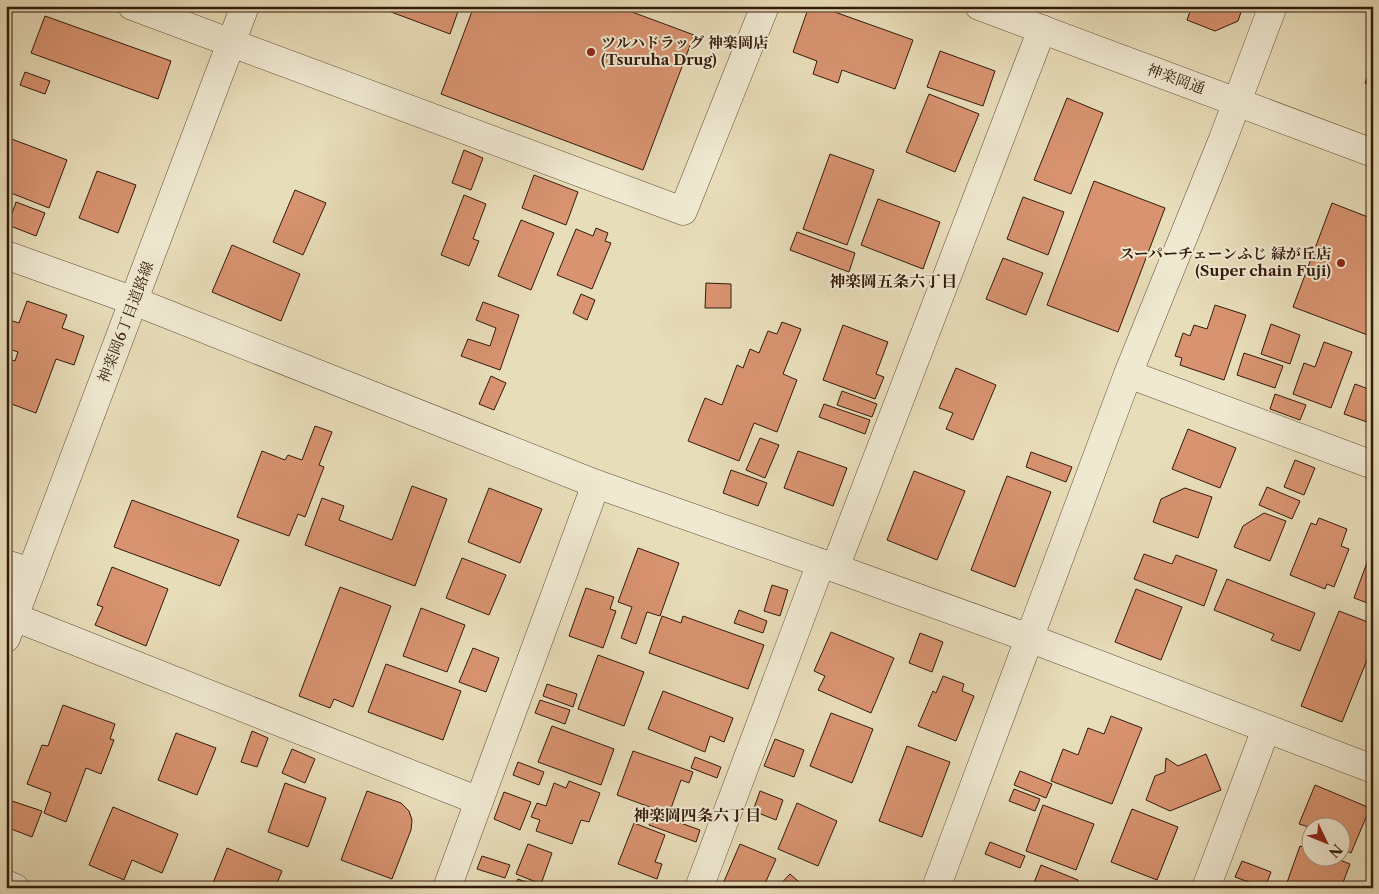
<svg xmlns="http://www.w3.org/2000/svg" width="1379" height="894" font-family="'Libre Caslon Text','Noto Serif JP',serif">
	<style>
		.building { fill: #d89370; stroke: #331a0a }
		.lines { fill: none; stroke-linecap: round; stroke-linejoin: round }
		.minor-casing { stroke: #604b36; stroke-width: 29 }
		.tertiary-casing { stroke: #604b36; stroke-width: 29 }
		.minor { stroke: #f0e9d2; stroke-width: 28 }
		.tertiary { stroke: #f0e9d2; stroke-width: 28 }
		.poi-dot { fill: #8f2418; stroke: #f0e9d2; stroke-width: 2 }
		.labels { text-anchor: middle; stroke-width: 4; stroke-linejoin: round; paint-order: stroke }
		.poi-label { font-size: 15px; font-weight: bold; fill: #331a0a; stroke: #f0e9d2; text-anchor: start }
		.street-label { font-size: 15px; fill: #331a0a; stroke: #f0e9d2 }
		.neighbourhood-label { font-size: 16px; font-weight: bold; fill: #331a0a; stroke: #f0e9d2 }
	</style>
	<rect width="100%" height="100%" fill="#e8ddb9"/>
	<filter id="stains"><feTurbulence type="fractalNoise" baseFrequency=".004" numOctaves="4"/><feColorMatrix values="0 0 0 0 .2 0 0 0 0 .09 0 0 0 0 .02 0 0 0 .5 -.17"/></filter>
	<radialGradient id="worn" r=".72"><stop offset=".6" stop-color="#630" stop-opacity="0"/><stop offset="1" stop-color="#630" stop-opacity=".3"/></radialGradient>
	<!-- building -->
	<g class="building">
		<path d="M375 6H460L450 34Z"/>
		<path d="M474 6H616L694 35 643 170 441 94Z"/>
		<path d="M809 6H818L913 40 895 89 842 70 838 83 813 74 817 61 793 52Z"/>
		<path d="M1192 6H1243L1238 21 1215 31 1187 20Z"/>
		<path d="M45 16 171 61 158 99 31 53Z"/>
		<path d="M940 51 995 71 983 106 927 87Z"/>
		<path d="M1373 63V86L1365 83Z"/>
		<path d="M25 72 50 81 45 94 20 85Z"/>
		<path d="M929 94 979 114 955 172 906 152Z"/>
		<path d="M1067 98 1103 113 1071 194 1034 180Z"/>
		<path d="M9 138 67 160 49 208 6 191V144Z"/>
		<path d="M464 150 483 158 471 190 452 183Z"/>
		<path d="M830 154 874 170 847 245 803 229Z"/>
		<path d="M97 171 136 185 118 233 79 218Z"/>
		<path d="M534 175 578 192 566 225 522 208Z"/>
		<path d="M1094 181 1165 208 1118 332 1047 305Z"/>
		<path d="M295 190 326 203 303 255 273 242Z"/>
		<path d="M464 195 486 204 473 239 479 241 469 266 441 255Z"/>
		<path d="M1023 197 1064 212 1048 255 1007 239Z"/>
		<path d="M878 199 940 222 923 269 861 245Z"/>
		<path d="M16 202 45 213 36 236 8 225Z"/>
		<path d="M1332 203 1373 219V337L1293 307Z"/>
		<path d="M521 220 554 233 531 290 498 276Z"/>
		<path d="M596 228 608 233 605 241 611 243 592 289 557 275 576 229 593 236Z"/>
		<path d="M797 232 855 253 849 272 790 250Z"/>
		<path d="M232 245 300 274 281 321 212 292Z"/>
		<path d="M1003 258 1043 273 1026 315 986 299Z"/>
		<path d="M706 283 731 284V308H705Z"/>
		<path d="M581 294 595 300 587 320 573 313Z"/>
		<path d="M27 301 67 315 62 328 84 336 74 365 56 359 36 413 6 402V358L15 361 18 352 6 348V319L19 323Z"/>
		<path d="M483 302 519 315 500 370 461 356 468 339 490 346 496 328 476 320Z"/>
		<path d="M1215 305 1246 315 1224 380 1180 365 1182 358 1175 356 1183 333 1190 336 1194 325 1207 329Z"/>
		<path d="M782 322 801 329 783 374 797 380 777 432 754 423 739 461 688 441 705 398 722 405 737 365 743 368 750 349 759 353 768 331 777 334Z"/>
		<path d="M1271 324 1300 335 1290 364 1261 354Z"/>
		<path d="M843 325 888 342 876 374 884 377 875 399 823 380Z"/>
		<path d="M1324 342 1352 352 1331 408 1293 394 1304 363 1315 367Z"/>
		<path d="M1244 353 1283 366 1275 388 1237 375Z"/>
		<path d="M956 368 996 385 973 440 946 429 953 413 939 408Z"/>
		<path d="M491 376 506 383 494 410 479 404Z"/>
		<path d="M1355 384 1371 390 1373 384V424L1344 414Z"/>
		<path d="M842 391 877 404 872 417 837 405Z"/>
		<path d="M1275 394 1306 405 1300 420 1270 409Z"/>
		<path d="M824 404 870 420 865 434 819 417Z"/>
		<path d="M315 426 332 432 319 465 324 467 305 517 298 514 289 536 237 517 262 451 285 460 288 455 302 460Z"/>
		<path d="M1188 429 1236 448 1220 488 1172 469Z"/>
		<path d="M760 438 779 445 765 478 746 470Z"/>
		<path d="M798 451 847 468 833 506 784 488Z"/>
		<path d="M1031 452 1072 467 1066 482 1026 467Z"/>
		<path d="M1295 460 1315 468 1304 495 1284 487Z"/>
		<path d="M731 470 767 483 758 506 723 493Z"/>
		<path d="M914 471 965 491 937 560 887 540Z"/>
		<path d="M1007 476 1051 492 1015 587 971 570Z"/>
		<path d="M412 486 447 499 415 586 305 545 322 498 344 506 339 520 392 540Z"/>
		<path d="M1267 487 1300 501 1292 519 1259 505Z"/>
		<path d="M489 488 542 509 520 563 468 542Z"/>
		<path d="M1185 488 1212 497 1198 538 1153 522 1161 499Z"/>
		<path d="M132 500 239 540 220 586 114 547Z"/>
		<path d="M1264 513 1286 521 1270 561 1234 547 1243 526Z"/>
		<path d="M1319 518 1347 529 1341 546 1349 549 1334 587 1327 584 1325 589 1290 575 1311 523 1316 525Z"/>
		<path d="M1373 546V605L1354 598Z"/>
		<path d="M638 548 679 563 660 616 647 612 636 644 621 638 632 607 618 602Z"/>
		<path d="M1144 554 1172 564 1176 555 1217 570 1204 606 1134 579Z"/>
		<path d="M462 558 506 575 489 615 446 598Z"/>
		<path d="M112 567 168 589 146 646 95 625 103 607 97 605Z"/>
		<path d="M1227 579 1315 613 1300 651 1271 640 1274 634 1214 610Z"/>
		<path d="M772 585 788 590 780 616 764 611Z"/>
		<path d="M340 587 391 606 353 707 334 699 330 708 299 696Z"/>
		<path d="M586 588 614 597 610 609 616 611 603 648 569 636Z"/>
		<path d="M1136 589 1182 607 1161 660 1115 642Z"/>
		<path d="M421 608 465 625 447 672 403 656Z"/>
		<path d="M739 610 767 621 763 633 734 623Z"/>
		<path d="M1339 611 1373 624V645L1342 722 1301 706Z"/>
		<path d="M662 616 681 623 683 616 764 645 748 689 649 653Z"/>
		<path d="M831 632 894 658 871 713 818 690 825 676 814 671Z"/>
		<path d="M920 633 943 642 932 672 909 663Z"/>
		<path d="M473 648 499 658 486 692 459 682Z"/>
		<path d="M598 655 644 672 624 726 578 709Z"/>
		<path d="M386 664 461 691 443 740 368 712Z"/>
		<path d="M943 676 964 684 962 691 974 696 956 741 918 726 933 691 936 693Z"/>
		<path d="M547 684 577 694 573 707 543 696Z"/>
		<path d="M663 691 733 718 724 742 710 736 705 752 648 729Z"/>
		<path d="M1373 693V711L1367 709Z"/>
		<path d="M540 700 570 710 565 724 535 713Z"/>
		<path d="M63 705 115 724 110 739 114 740 101 774 86 768 66 822 44 813 51 793 27 784 42 745 48 746Z"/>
		<path d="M831 713 873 729 852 783 810 766Z"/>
		<path d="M1111 716 1142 728 1112 804 1051 781 1063 749 1078 755 1088 728 1104 734Z"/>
		<path d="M552 726 614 749 601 785 538 762Z"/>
		<path d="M252 731 268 738 257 767 241 762Z"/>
		<path d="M176 733 216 748 197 795 158 780Z"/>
		<path d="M775 739 804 750 794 777 764 766Z"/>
		<path d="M907 746 950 762 922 837 879 821Z"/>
		<path d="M292 749 315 759 305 783 282 773Z"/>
		<path d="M633 751 693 772 689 783 681 780 669 814 617 795Z"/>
		<path d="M1206 754 1221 790 1170 811 1146 800 1155 776 1165 772 1166 758 1178 766Z"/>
		<path d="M695 757 721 767 717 778 691 768Z"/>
		<path d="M518 762 544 772 539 785 513 775Z"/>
		<path d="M1020 771 1052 784 1046 798 1014 785Z"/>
		<path d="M569 781 600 793 589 822 581 820 572 844 536 831 540 820 531 817 537 803 546 806 554 783 566 788Z"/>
		<path d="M285 783 326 798 308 847 268 832Z"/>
		<path d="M1315 785 1370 808 1351 853 1342 849V826H1312V828L1299 824Z"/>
		<path d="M1014 789 1040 799 1035 811 1009 801Z"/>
		<path d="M367 791 401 803 409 811 412 820 411 830 392 879 341 860Z"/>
		<path d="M760 791 783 800 776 820 753 811Z"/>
		<path d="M504 792 531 802 520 830 494 819Z"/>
		<path d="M6 799 42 811 32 837 6 827Z"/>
		<path d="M797 803 837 821 818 866 778 849Z"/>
		<path d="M1043 805 1094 824 1076 870 1026 851Z"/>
		<path d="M113 807 178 834 162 873 132 860 124 880 89 865Z"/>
		<path d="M1132 809 1178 827 1157 880 1111 862Z"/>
		<path d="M653 813 700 830 696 842 649 825Z"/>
		<path d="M634 823 665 835 655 862 662 864 657 879 618 864Z"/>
		<path d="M990 842 1025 856 1020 868 985 854Z"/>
		<path d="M528 844 552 853 541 884 516 874Z"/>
		<path d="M740 844 776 859 763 888H726L722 886Z"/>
		<path d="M1300 846 1312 850V856H1329L1350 864 1341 888H1285Z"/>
		<path d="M227 848 282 871 275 888H211Z"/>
		<path d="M482 856 510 865 505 878 477 869Z"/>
		<path d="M1242 861 1271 872 1265 888 1235 877Z"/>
		<path d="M1041 865 1078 880 1075 888H1032Z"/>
		<path d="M790 874 806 888H777Z"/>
		<path d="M518 879 541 888H514Z"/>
		<path d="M196 884 206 888H194Z"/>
	</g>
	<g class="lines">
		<defs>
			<g id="minor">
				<path d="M132 6 683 211 765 6"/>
				<path d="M6 255 134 301 596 484 835 568 1029 638 1373 769"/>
				<path d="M1128 374 1373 465"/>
				<path d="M6 564 31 572"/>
				<path d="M835 568 1042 29"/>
				<path d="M14 617 479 801"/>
				<path d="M6 638 245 6"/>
				<path d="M6 884 15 888"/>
				<path d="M447 888 596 484"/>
				<path d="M699 888 821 563"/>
				<path d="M936 888 1128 374 1223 139 1273 6"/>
				<path d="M1206 888 1266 729"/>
			</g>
			<path id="tertiary" d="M979 6 1373 153"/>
		</defs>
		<!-- minor casing -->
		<use href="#minor" class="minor-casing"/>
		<!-- tertiary casing -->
		<use href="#tertiary" class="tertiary-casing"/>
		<!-- minor -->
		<use href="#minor" class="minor"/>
		<!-- tertiary -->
		<use href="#tertiary" class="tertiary"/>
	</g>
	<!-- markers -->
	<g class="poi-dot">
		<circle cx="591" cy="52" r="5"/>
		<circle cx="1341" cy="263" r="5"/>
	</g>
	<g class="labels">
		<!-- poi labels -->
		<g class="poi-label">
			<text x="601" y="48">ツルハドラッグ 神楽岡店<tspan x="601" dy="17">(Tsuruha Drug)</tspan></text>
			<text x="1331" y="259" text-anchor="end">スーパーチェーンふじ 緑が丘店<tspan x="1331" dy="17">(Super chain Fuji)</tspan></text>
		</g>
		<!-- street labels -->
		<g class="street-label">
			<text transform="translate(1176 79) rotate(20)" y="5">神楽岡通</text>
			<text transform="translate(126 322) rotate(-69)" y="5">神楽岡6丁目道路線</text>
		</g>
		<!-- neighbourhood labels -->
		<g class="neighbourhood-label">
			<text x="893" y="287">神楽岡五条六丁目</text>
			<text x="697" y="821">神楽岡四条六丁目</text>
		</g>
	</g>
	<!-- margin -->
	<rect width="1379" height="894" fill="none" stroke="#e8ddb9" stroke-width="25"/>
	<rect x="8" y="8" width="1364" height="879" fill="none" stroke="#331a0a" stroke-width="2.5"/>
	<rect x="12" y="12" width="1354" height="869" fill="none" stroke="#331a0a"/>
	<!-- north arrow -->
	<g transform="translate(1326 842) rotate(133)"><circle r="24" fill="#f0e9d2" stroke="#a49682"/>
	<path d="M0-4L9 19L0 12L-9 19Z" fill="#8f2418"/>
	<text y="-8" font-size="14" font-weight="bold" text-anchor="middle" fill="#331a0a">N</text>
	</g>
	<rect width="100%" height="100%" filter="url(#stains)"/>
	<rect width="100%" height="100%" fill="url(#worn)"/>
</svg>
